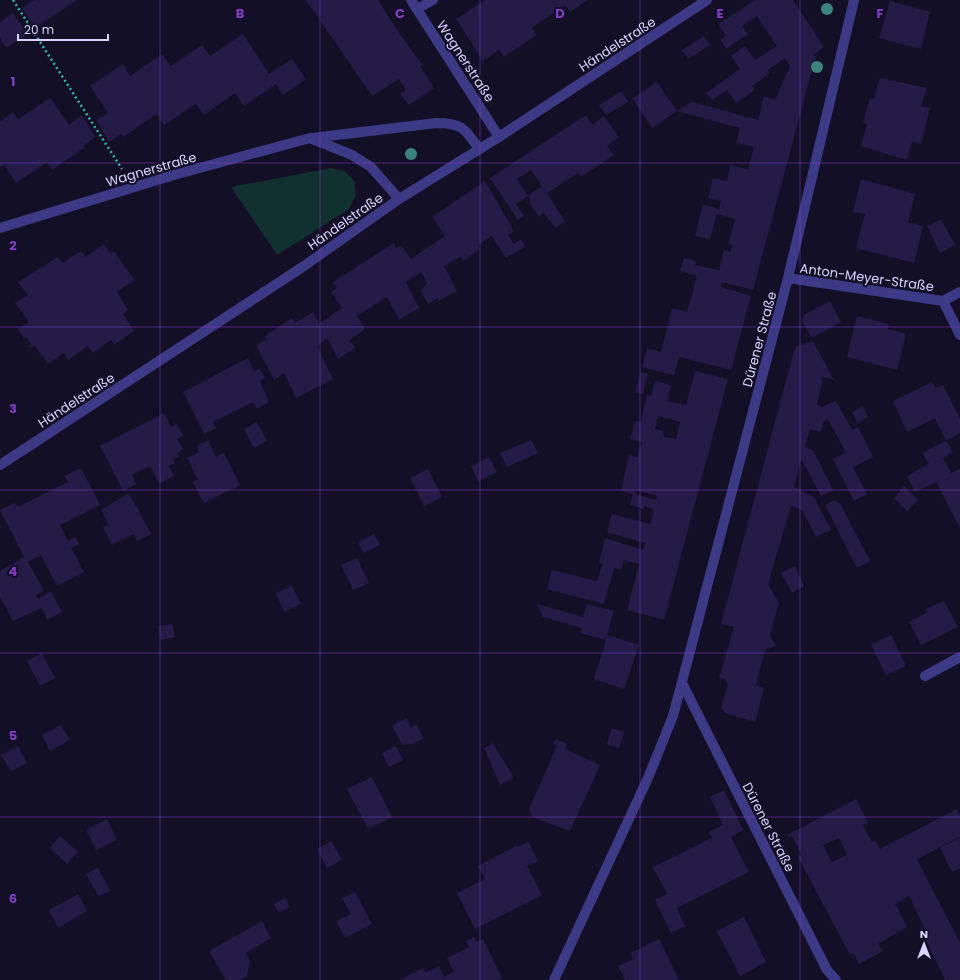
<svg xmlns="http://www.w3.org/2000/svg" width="960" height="980" font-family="Poppins,sans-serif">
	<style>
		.green { fill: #12302f }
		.building { fill: #241b47; fill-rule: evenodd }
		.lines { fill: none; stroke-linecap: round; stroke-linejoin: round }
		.path { stroke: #2fb8b0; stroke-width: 2.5; stroke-dasharray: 2 3; stroke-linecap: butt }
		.service { stroke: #3d3a85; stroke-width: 10 }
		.minor { stroke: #3d3a85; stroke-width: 10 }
		.tertiary { stroke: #3d3a85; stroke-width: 10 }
		.tree { fill: #3d827b }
		.grid { fill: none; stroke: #843dc5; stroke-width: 1; stroke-opacity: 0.55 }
		.labels { text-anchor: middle; stroke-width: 4; stroke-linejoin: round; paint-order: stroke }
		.street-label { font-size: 13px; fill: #d9d4ff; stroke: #130f26 }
		.grid-label { font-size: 13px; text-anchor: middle; font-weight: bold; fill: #843dc5; stroke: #130f26; stroke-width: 4; stroke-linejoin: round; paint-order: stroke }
	</style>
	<rect width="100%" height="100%" fill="#130f26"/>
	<!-- green -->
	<path class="green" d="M331 168 345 171 355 182 356 196 349 209 277 255 231 187Z"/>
	<!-- building -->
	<g class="building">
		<path d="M34 0H77L35 28 22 8Z"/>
		<path d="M306 0H378L399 33 421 63 423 64 420 66 434 88 409 105 400 94 406 90 399 79 372 96Z"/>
		<path d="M485 0H588L570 12 565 6 549 16 532 28 537 35 504 57 499 50 483 61 456 19Z"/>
		<path d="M755 0H793L824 47 813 55 816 56 753 290 722 282 721 287 751 296 731 370 679 357 674 375 642 367 647 348 661 352 672 308 687 312 697 276 680 271 684 258 696 261 695 265 719 270 724 250 730 252 732 245 728 244 735 219 717 214 710 239 695 236 703 204 719 209 721 201 708 198 713 178 727 181 730 165 748 169 754 147 736 143 740 128 677 111 692 102 758 120 764 96 775 100 790 66 785 58 768 70 770 73 752 86 755 90 736 103 727 90 712 100 706 93 740 69 731 56 745 46 755 60 777 46 757 16 742 26 748 34 726 49 721 40 726 36 718 24Z"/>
		<path d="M890 1 930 12 921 49 879 38Z"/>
		<path d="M13 13 28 34 6 48 0 38V22Z"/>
		<path d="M243 34 269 74 292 59 306 79 283 95 276 84 244 106 235 93 204 115 196 104 164 125 157 114 123 137 121 134 109 142 96 120 108 113 90 86 123 64 130 76 162 54 171 66 202 45 210 56Z"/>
		<path d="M704 36 710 45 688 59 682 50Z"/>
		<path d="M880 78 927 88 921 106 930 108 921 144 912 142 907 160 861 146 867 124 863 123 870 98 874 99Z"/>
		<path d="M657 82 677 111 652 128 632 98Z"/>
		<path d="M622 91 628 102 606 115 599 105Z"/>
		<path d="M50 98 69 125 82 115 95 137 83 146 84 148 52 170 47 162 16 183 4 165 0 167V122L13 112 18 119Z"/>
		<path d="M586 115 592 125 604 116 619 137 607 146 614 155 581 177 578 173 547 193 565 221 556 228 544 213 539 217 530 204V199L528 196 542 186 531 170 517 179 528 196 516 204 524 216 518 220 490 178Z"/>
		<path d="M861 179 915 194 908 222 923 226 914 263 856 248 865 214 853 212Z"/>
		<path d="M485 181 514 231 508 235 514 244 521 239 525 247 506 258 492 236 478 245 480 249 463 261 460 257 444 266 457 291 439 301 438 298 428 304 421 291 427 283 421 272 406 282 419 308 399 320 387 297 357 316 365 329 350 340 355 348 338 359 327 338 317 346 333 379 296 398 284 373 274 380 256 345 267 339 265 336 292 318 295 323 313 312 321 327 320 323 342 308 331 292 337 288 333 282 394 243 396 248 402 246 411 259 445 236 432 217Z"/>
		<path d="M941 219 955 245 940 253 927 226Z"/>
		<path d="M104 244 111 254 114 251 134 280 117 292 128 310 123 314 134 331 114 345 111 340 93 353 88 346 68 360 63 353 48 364 35 346 30 348 28 346 31 345 26 337 24 339 18 329 29 322 15 303 28 295 18 282 58 257 62 263 81 251 86 257Z"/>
		<path d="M830 301 841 322 812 338 802 322 804 315Z"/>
		<path d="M857 316 889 324 888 329 906 334 897 370 847 357Z"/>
		<path d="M813 341 834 380 823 377 817 404 822 407 836 401 852 430 858 427 873 457 853 467 867 494 854 501 833 459 846 453 828 419 824 421 821 432 810 429 805 447 813 450 833 490 821 496 801 459 794 487 814 497 831 530 816 537 802 510 791 506 768 584 779 603 770 635 776 646 765 650 756 685 764 688 755 722 725 713 721 708 728 685 725 679 719 678 734 627 721 624 795 347Z"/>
		<path d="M248 358 254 371 260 369 265 378 260 381 269 402 257 409 253 402 213 422 216 428 204 434 183 392Z"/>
		<path d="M695 371 728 379 664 620 627 610 639 564 624 560 621 570 614 568 604 604 547 589 552 570 597 581 603 564 599 563 605 538 643 550 645 543 607 532 612 514 650 524 654 510 644 506V509L630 505 633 494 621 490 629 455 637 457 642 442 630 439 635 421 641 422 647 395 651 396 655 381 671 385 667 401 686 405ZM658 416 680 422 676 439 664 437 663 431 655 429ZM636 490 657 496 656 500 635 494Z"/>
		<path d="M641 372 648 374 643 394 635 392Z"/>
		<path d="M932 382 936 388 943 385 960 419V433L946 441 935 418 907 432 893 401Z"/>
		<path d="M863 406 868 417 857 423 852 412Z"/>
		<path d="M164 413 171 427 177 424 183 436 177 439 183 449 178 452 179 457 173 460 175 463 169 466 174 476 159 484 150 466 132 475 136 484 123 491 100 446Z"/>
		<path d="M257 422 267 441 254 448 244 429Z"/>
		<path d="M208 440 216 457 224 453 240 485 204 503 193 482 198 480 187 458 199 452 197 446Z"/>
		<path d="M531 440 538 453 507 467 500 453Z"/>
		<path d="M946 441 953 452 943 458 951 473 960 469V528L936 482 915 492 907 476 929 464 922 453Z"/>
		<path d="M489 457 497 472 478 482 471 466Z"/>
		<path d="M81 468 100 505 60 525 68 541 75 537 79 544 71 548 84 572 57 586 41 555 28 562 44 591 36 595 38 599 51 591 62 612 47 620 42 608 13 621 0 597V571L24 557 0 510 15 503 18 507 68 482 65 476Z"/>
		<path d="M428 469 442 497 424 506 410 478Z"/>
		<path d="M904 486 918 500 907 511 894 498Z"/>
		<path d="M129 493 151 534 137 541 134 534 112 545 103 527 109 525 101 510Z"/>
		<path d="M834 500 840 503 870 561 857 568 825 505Z"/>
		<path d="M374 534 380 545 363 553 358 542Z"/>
		<path d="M357 558 369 583 353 590 341 565Z"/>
		<path d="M795 566 804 586 792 593 781 573Z"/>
		<path d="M292 586 301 604 284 612 276 593Z"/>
		<path d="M944 601 958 627 921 645 909 622 928 612 926 609Z"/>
		<path d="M537 604 583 617 587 604 614 611 607 635 639 645 624 689 594 679 606 640 580 633 582 628 543 617Z"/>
		<path d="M172 624 175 637 161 640 158 626Z"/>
		<path d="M891 635 906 666 886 675 871 645Z"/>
		<path d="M42 653 55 678 40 686 27 661Z"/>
		<path d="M407 718 411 727 417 724 423 739 412 744 402 745 392 725Z"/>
		<path d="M61 725 70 740 50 751 42 735Z"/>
		<path d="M612 728 624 732 619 748 607 744Z"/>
		<path d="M556 739 567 744 565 749 600 765 570 831 532 817 529 809 557 746 553 743Z"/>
		<path d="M493 743 514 778 500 785 484 748Z"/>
		<path d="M18 746 27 763 11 771 1 755Z"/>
		<path d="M396 746 403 760 389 767 382 753Z"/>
		<path d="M372 777 392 817 368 829 347 789Z"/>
		<path d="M724 790 743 830 731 837 749 872 677 908 685 926 671 933 655 900 667 894 653 867 712 838 709 832 723 825 710 797Z"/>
		<path d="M856 799 868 823 863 825 872 842 875 840 880 849 957 809 960 816V837L917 859 960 943V980H945L925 938 928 936 909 896 895 904 907 927 878 944 883 951 859 964 853 953 850 955 798 857 802 855 792 836 788 837 787 835ZM839 838 847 855 832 862 823 845Z"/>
		<path d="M107 819 117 840 96 850 86 830Z"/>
		<path d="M60 836 78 852 67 864 50 848Z"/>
		<path d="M960 838V868L952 872 940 848Z"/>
		<path d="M331 841 342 860 327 868 317 849Z"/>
		<path d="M528 842 538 861 527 866 542 895 475 929 457 893 485 879 478 866 516 846 517 847Z"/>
		<path d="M98 868 110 891 98 896 86 874Z"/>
		<path d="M355 892 372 924 345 938 336 921 351 914 342 898Z"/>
		<path d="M78 894 87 911 58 928 49 910Z"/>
		<path d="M285 898 290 907 278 912 274 904Z"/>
		<path d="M744 917 766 962 740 976 717 931Z"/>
		<path d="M262 921 271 938 246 953 250 961 247 976 240 980H226L209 951Z"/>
		<path d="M474 937 477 942 483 939 502 978 498 980H404L403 978 423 968 426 973 439 966 444 977 454 972 447 958 469 947 466 941Z"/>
		<path d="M659 939 679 980H625L618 966 633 959 631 953Z"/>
	</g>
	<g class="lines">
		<!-- path -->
		<path class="path" d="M13 0 122 169"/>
		<!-- service -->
		<g class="service">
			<path d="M417 9 433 0"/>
			<path d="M682 683 827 970 836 980"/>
		</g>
		<!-- minor -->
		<g class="minor">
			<path d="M411 0 499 137"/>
			<path d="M312 138 436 123C463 123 465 129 479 149"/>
			<path d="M0 228 174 175 310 138 352 155 371 167 399 199"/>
			<path d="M788 278 943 301 960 335"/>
			<path d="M943 301 960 292"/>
			<path d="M925 676 960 657"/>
		</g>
		<!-- tertiary -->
		<g class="tertiary">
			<path d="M0 465 304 266 399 199 499 137 707 0"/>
			<path d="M554 980 648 778 673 716 788 278 854 0"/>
		</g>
	</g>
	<!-- trees -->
	<g class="tree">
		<circle cx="827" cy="9" r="6"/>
		<circle cx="817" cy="67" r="6"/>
		<circle cx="411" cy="154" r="6"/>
	</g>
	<!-- grid -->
	<path class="grid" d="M160 0V980M320 0V980M480 0V980M640 0V980M800 0V980M0 163H960M0 327H960M0 490H960M0 653H960M0 817H960"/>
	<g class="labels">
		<!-- street labels -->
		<g class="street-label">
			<text transform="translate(617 44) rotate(-33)" y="5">Händelstraße</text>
			<text transform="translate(466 61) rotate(57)" y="5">Wagnerstraße</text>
			<text transform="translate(151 169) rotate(-16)" y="5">Wagnerstraße</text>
			<text transform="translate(345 221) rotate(-35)" y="5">Händelstraße</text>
			<text transform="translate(867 277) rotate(8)" y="5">Anton-Meyer-Straße</text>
			<text transform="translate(759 339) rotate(-75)" y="5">Dürener Straße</text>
			<text transform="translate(76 400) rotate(-33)" y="5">Händelstraße</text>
			<text transform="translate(769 827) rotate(63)" y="5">Dürener Straße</text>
		</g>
	</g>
	<g class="grid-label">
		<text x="240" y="18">B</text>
		<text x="400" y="18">C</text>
		<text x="560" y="18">D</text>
		<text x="720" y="18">E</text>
		<text x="880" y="18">F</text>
		<text x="13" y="86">1</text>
		<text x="13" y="250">2</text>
		<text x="13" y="413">3</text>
		<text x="13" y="576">4</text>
		<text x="13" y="740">5</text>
		<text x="13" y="903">6</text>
	</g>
	<!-- north arrow -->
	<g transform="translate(924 944)" stroke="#130f26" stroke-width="3" paint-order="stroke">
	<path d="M0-3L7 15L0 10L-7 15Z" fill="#d9d4ff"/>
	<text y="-6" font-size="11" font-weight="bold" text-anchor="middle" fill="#d9d4ff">N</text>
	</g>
	<!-- scale -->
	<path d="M18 34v6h90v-6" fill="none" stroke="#d9d4ff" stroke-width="2"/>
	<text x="24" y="34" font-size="12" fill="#d9d4ff" stroke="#130f26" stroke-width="3" paint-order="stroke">20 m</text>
</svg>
